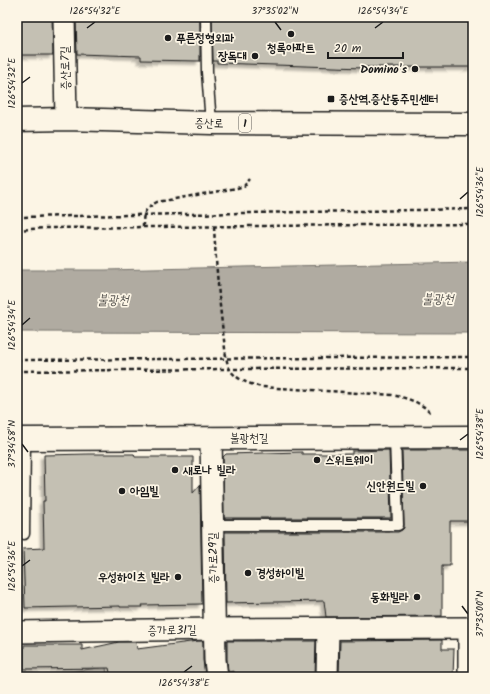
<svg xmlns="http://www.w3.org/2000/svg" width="490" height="694" font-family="Kalam,'Poor Story',sans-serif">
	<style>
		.green { fill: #dbd5c8; stroke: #7c7872 }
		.water { fill: #b0aba1; stroke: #75726c }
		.building { fill: #c4c0b3; stroke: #1c1c1c; filter: url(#shadow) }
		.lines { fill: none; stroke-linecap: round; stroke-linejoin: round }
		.service-casing { stroke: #1c1c1c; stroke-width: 13 }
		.minor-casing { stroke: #1c1c1c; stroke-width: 24 }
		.tertiary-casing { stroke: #1c1c1c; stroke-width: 25 }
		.primary-casing { stroke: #1c1c1c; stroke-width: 25 }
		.path { stroke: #1c1c1c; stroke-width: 2.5; stroke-dasharray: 4 3; stroke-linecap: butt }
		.service { stroke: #fcf5e5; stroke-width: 10 }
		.minor { stroke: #fcf5e5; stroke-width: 21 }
		.tertiary { stroke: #fcf5e5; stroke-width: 22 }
		.primary { stroke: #fcf5e5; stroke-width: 22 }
		.ticks { fill: none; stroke: #1c1c1c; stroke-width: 1.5 }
		.poi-dot { fill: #1c1c1c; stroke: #fcf5e5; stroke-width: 1.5 }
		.labels { text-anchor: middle; stroke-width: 3.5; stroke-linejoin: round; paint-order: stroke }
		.shield { fill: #fcf5e5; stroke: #5f5d58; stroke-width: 1 }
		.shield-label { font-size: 11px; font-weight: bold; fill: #1c1c1c }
		.poi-label { font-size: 12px; font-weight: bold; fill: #1c1c1c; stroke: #fcf5e5; text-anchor: start }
		.street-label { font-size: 12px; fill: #1c1c1c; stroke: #fcf5e5 }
		.water-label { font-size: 13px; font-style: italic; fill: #575551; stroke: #fcf5e5 }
		.neatline { fill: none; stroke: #1c1c1c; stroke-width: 1.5 }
		.ticks-label { font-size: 10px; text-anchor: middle; fill: #1c1c1c }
	</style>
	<defs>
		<filter id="shadow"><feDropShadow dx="-3.5" dy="3.5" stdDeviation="1" flood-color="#0004"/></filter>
	</defs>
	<rect width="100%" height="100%" fill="#fcf5e5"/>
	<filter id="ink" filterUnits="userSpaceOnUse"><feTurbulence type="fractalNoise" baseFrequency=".025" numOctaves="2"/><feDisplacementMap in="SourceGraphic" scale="8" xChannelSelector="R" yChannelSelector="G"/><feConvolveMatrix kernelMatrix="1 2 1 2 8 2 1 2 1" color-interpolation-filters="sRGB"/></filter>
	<g filter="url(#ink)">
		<!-- green -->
		<path class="green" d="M106 667 107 677H33Z"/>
		<!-- water -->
		<path class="water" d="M473 262V333L17 332V270H105Z"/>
		<!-- building -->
		<g class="building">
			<path d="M17 17H52L53 55H17Z"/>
			<path d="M76 17H200V61L141 60V56L77 54Z"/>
			<path d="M212 17H462V19H473V67H363V68L217 63V61H213Z"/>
			<path d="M389 450 391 518H224L223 457 226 454 302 452V454H352V451Z"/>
			<path d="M402 450H473V521H450V566H442V616L326 617 324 601 226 603 225 532H398L402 530 404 528V525Z"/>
			<path d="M88 454H134L135 457H193V493L200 485 202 604 142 605 143 607H120V606L25 608 23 549 44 548 43 501H45L44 455Z"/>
			<path d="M442 640V649H454L453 677H397V676L339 675 340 641Z"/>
			<path d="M198 641H203V660L205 675 187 677H111L109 668 24 669V645H82V650L119 642H136L137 649Z"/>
			<path d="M227 641H316L315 677H234V671L228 672 227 659Z"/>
		</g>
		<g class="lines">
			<defs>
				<g id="service">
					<path d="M206 17 207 72 211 123"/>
					<path d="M212 525H398L395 438"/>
					<path d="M24 534 25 439"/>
				</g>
				<g id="minor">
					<path d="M64 17 66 119"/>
					<path d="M211 438 215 660 217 677"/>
					<path d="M17 632 215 629 473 628"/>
					<path d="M327 677 328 629"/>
					<path d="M469 677V628"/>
				</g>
				<path id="tertiary" d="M17 439 473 437"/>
				<path id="primary" d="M17 120 66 119 211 123 473 124"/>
			</defs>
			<!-- service casing -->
			<use href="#service" class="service-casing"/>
			<!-- minor casing -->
			<use href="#minor" class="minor-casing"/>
			<!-- tertiary casing -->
			<use href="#tertiary" class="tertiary-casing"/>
			<!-- primary casing -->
			<use href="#primary" class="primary-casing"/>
			<!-- path -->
			<g class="path">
				<path d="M17 217 473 209"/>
				<path d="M143 227C143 213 144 209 157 202L237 188 244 186 250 179"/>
				<path d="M214 227C216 264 219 302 224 340 225 348 226 363 230 370 238 381 250 384 262 387L392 395C407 398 421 402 432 414"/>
				<path d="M17 230 46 228 473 224"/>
				<path d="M17 360 473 357"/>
				<path d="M17 371 227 369 473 368"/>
			</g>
			<!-- service -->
			<use href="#service" class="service"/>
			<!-- minor -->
			<use href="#minor" class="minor"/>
			<!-- tertiary -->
			<use href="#tertiary" class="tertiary"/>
			<!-- primary -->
			<use href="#primary" class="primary"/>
		</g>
	</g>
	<!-- ticks -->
	<path class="ticks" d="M275 22 281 30M87 28 95 22M375 28 383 22M22 83 30 77M460 199 468 192M22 325 30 318M460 440 468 434M22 444 28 452M22 566 30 560M462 606 468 614M184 672 192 666"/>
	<!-- markers -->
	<g class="poi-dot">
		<circle cx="291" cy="34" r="4"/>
		<circle cx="168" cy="38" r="4"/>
		<circle cx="255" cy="56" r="4"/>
		<circle cx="415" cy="69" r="4"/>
		<rect x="327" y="95" width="8" height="8" rx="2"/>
		<circle cx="317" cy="460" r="4"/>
		<circle cx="175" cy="470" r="4"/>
		<circle cx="423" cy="486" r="4"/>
		<circle cx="122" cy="491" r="4"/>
		<circle cx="248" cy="573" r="4"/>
		<circle cx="178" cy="577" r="4"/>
		<circle cx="417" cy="597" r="4"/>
	</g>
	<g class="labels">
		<!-- shield labels -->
		<rect class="shield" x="239" y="114" width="12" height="18" rx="3"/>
		<g class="shield-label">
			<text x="245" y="127">1</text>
		</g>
		<!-- poi labels -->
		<g class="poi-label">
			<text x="176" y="42">푸른정형외과</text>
			<text x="291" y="52" text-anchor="middle">청록아파트</text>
			<text x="247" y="60" text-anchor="end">장독대</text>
			<text x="407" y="73" text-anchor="end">Domino's</text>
			<text x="339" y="103">증산역.증산동주민센터</text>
			<text x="325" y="464">스위트웨이</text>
			<text x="183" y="474">새로나 빌라</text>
			<text x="415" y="490" text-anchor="end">신안원드빌</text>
			<text x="130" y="495">아임빌</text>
			<text x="256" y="577">경성하이빌</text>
			<text x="170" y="581" text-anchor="end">우성하이츠 빌라</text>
			<text x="409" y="601" text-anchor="end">동화빌라</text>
		</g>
		<!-- street labels -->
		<g class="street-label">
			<text transform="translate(65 68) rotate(-91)" y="4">증산로7길</text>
			<text transform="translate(209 123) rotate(1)" y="4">증산로</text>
			<text x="249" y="442">불광천길</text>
			<text transform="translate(213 558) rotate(-91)" y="4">증가로29길</text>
			<text transform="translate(172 630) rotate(-1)" y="4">증가로31길</text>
		</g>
		<!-- water labels -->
		<g class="water-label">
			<text x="438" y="303">불광천</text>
			<text x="113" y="304">불광천</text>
		</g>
	</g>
	<!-- margin -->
	<rect width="490" height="694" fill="none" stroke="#fcf5e5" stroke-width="44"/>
	<!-- scale -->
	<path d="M328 52v6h75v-6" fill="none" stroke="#1c1c1c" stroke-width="2"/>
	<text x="334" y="52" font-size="12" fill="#1c1c1c" stroke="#fcf5e5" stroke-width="3" paint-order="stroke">20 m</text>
	<rect x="22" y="22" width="446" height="650" class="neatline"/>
	<g class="ticks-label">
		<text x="95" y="14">126°54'32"E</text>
		<text x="275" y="14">37°35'02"N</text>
		<text x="383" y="14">126°54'34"E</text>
		<text transform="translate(11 83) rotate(-90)" y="4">126°54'32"E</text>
		<text transform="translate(479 192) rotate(-90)" y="4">126°54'36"E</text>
		<text transform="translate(11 325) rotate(-90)" y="4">126°54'34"E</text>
		<text transform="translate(479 434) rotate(-90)" y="4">126°54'38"E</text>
		<text transform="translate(11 444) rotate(-90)" y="4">37°34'58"N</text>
		<text transform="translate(11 566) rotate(-90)" y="4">126°54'36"E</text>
		<text transform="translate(479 614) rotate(-90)" y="4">37°35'00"N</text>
		<text x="184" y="686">126°54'38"E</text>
	</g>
</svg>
